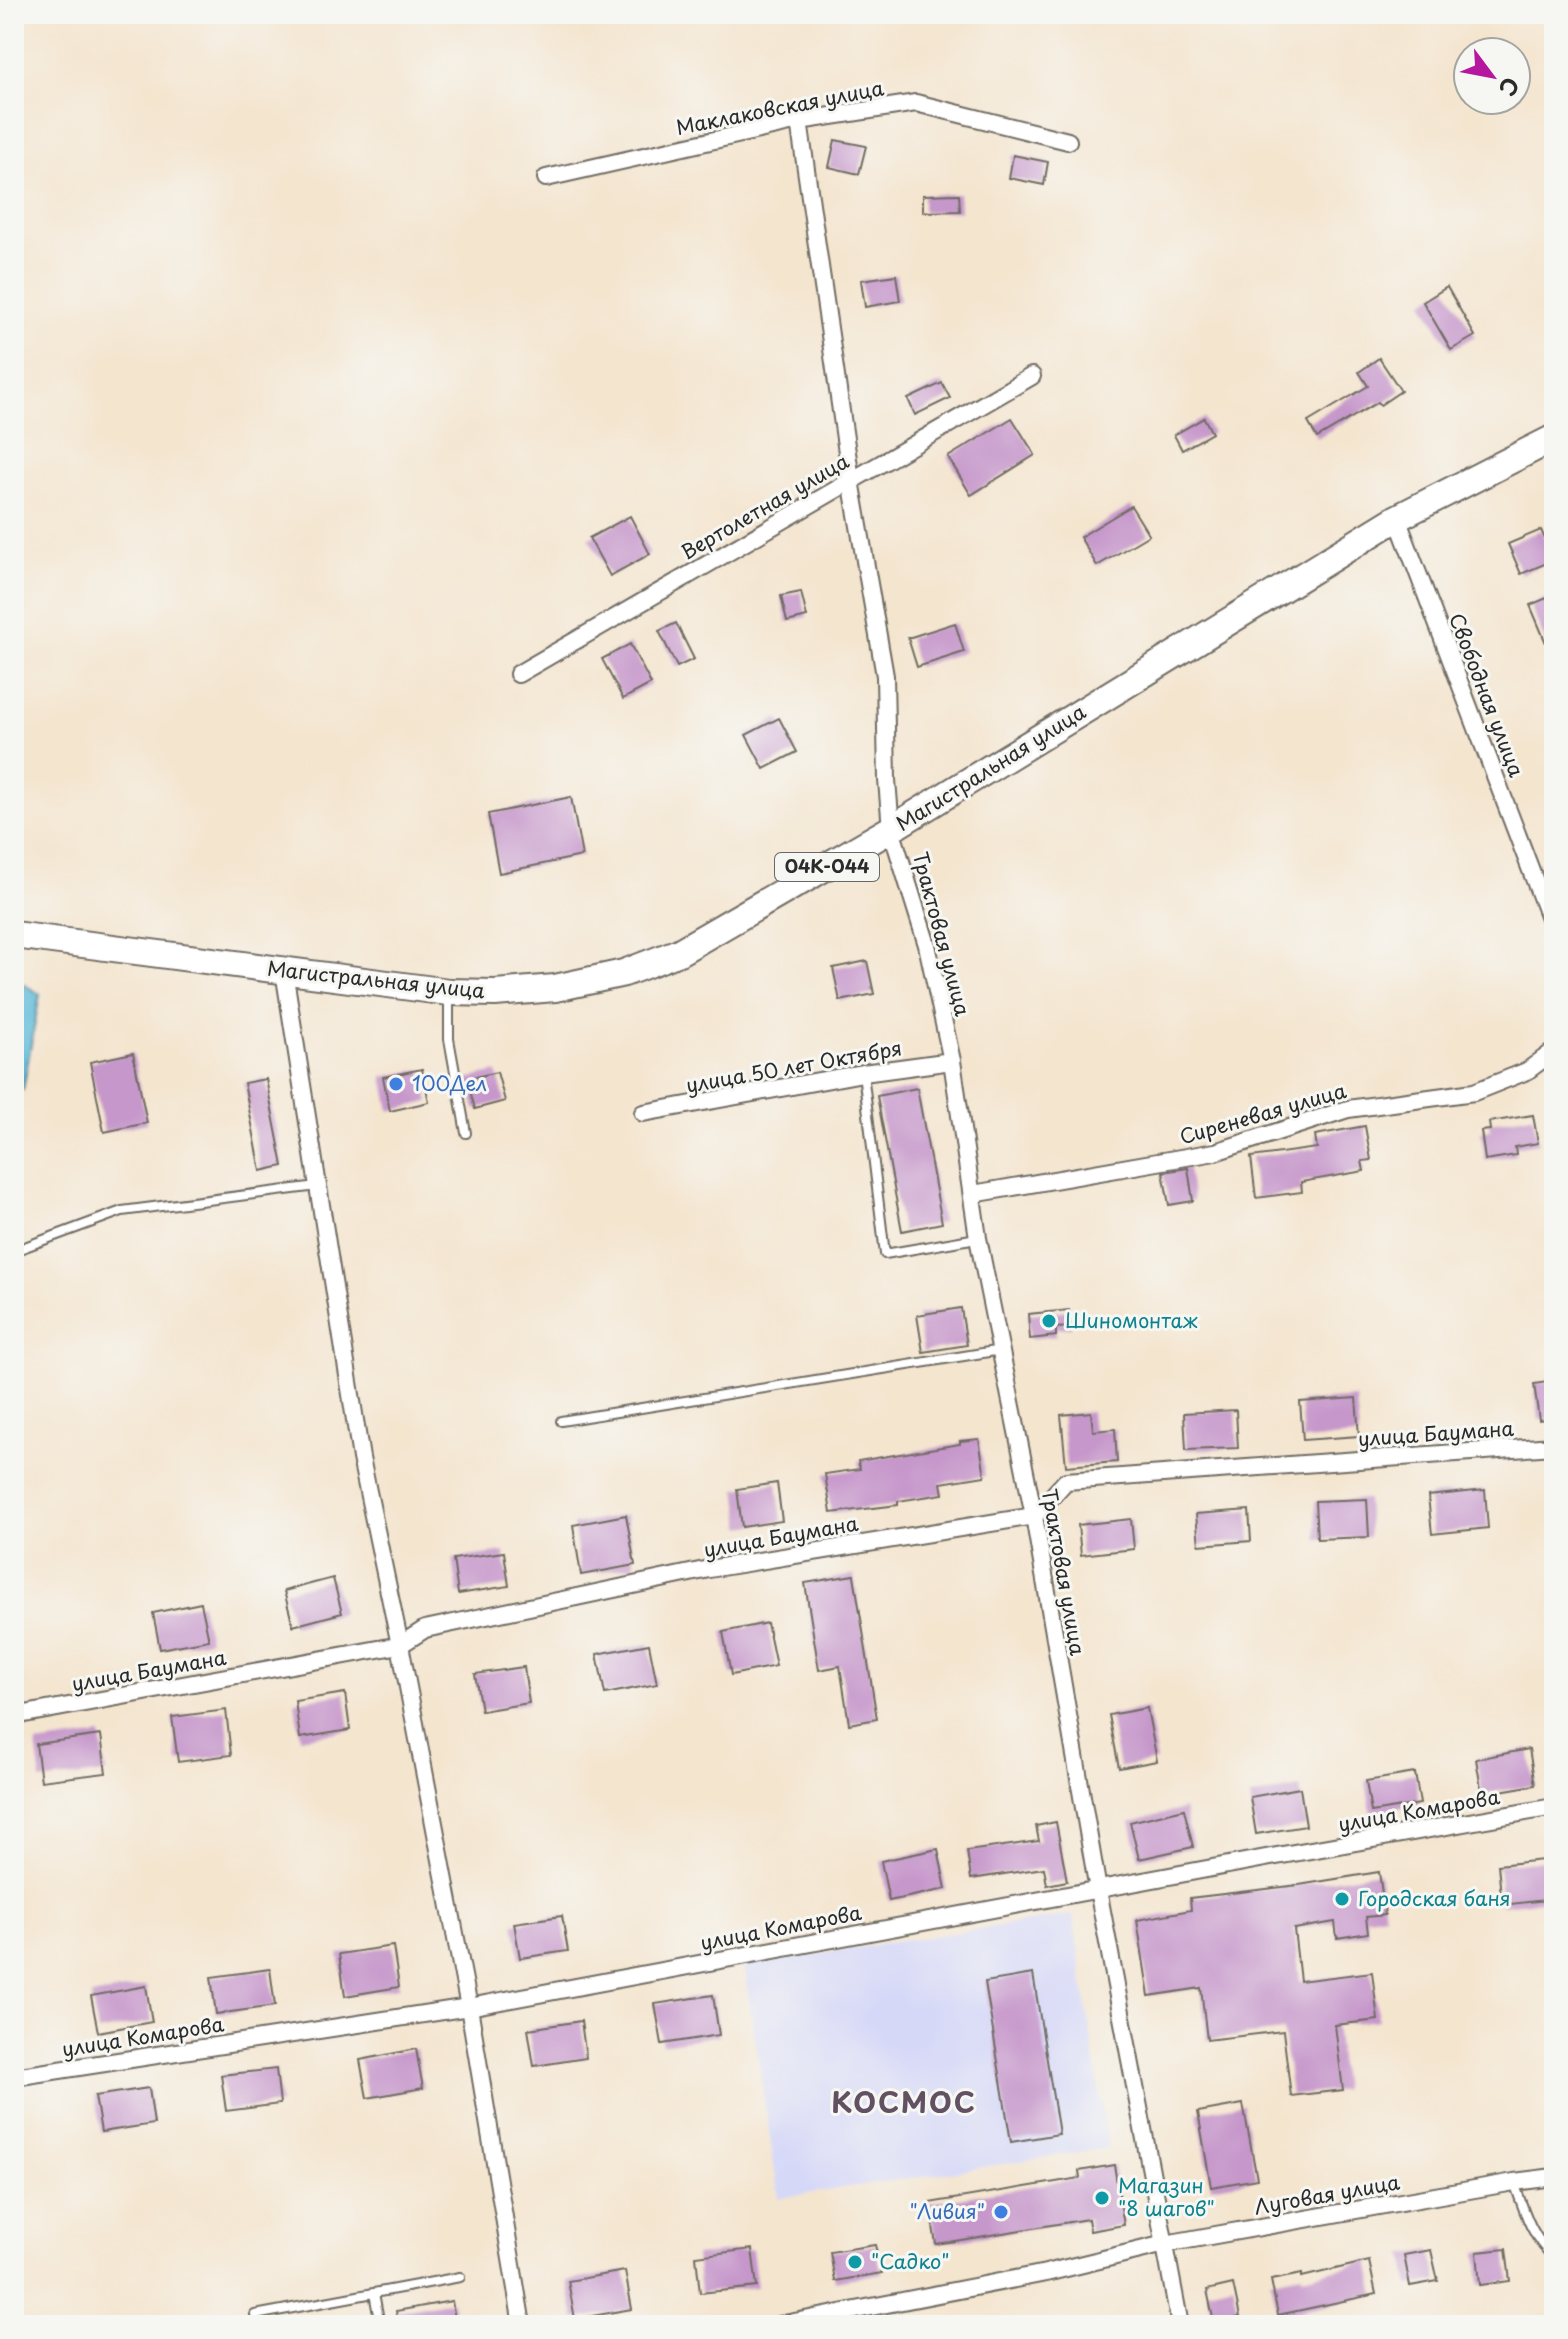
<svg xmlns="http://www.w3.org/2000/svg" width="1568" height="2339" font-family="'Playpen Sans',sans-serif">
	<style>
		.built { fill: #d6d8f8 }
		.water { fill: #5bbad9; stroke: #437282; stroke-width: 2 }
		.building { fill: #c697cb }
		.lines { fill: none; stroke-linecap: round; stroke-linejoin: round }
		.lane-casing { stroke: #716c64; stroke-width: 12 }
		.street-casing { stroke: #716c64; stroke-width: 20 }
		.primary-casing { stroke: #716c64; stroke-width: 30 }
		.lane { stroke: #fff; stroke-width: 8 }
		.street { stroke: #fff; stroke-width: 16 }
		.primary { stroke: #fff; stroke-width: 26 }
		.shop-dot { fill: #3f7fe0; stroke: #f6f6f2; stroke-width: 3 }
		.culture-dot { fill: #0f9aa8; stroke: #f6f6f2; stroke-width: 3 }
		.labels { text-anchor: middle; stroke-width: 6; stroke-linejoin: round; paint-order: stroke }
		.shield { fill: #f6f6f2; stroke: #686867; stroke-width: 2 }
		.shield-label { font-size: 18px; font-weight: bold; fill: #2b2b2b }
		.street-label { font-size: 20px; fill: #2b2b2b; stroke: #f6f6f2 }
		.shop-label { font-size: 20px; fill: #366cbe; stroke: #f6f6f2; text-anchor: start }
		.culture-label { font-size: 20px; fill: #0d838f; stroke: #f6f6f2; text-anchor: start }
		.district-label { font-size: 28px; font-weight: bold; letter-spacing: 2px; fill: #615163; stroke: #f6f6f2 }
	</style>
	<rect width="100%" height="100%" fill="#f6f6f2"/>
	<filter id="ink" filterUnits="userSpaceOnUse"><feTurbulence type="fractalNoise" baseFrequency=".0125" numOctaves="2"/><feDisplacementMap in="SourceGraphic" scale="16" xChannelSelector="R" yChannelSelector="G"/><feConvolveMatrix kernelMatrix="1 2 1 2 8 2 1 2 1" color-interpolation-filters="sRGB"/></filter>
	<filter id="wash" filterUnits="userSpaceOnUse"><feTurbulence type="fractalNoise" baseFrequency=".006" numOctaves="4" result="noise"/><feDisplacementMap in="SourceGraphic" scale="32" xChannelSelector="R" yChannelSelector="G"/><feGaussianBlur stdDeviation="1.8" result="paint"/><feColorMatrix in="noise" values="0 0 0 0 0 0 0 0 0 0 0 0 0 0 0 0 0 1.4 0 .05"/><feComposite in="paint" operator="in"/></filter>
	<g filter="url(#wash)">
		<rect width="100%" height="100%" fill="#f4e5cf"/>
		<!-- built -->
		<path class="built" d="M1073 1915 1108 2148 779 2198 744 1965Z"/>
		<!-- water -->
		<path class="water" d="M23 984 40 994 23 1090H14V986Z"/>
		<g id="blocks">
			<!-- building -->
			<g class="building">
				<path d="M835 140 866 146 859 174 829 167Z"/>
				<path d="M1013 155 1048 162 1044 185 1009 178Z"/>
				<path d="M959 194 960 211 923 212V195Z"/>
				<path d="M896 275 900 301 865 307 861 280Z"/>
				<path d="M1447 287 1475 336 1451 350 1423 302Z"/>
				<path d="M1379 358 1401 391 1380 405 1378 402 1317 438 1308 422 1368 386 1359 372Z"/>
				<path d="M942 383 950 398 915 415 908 399Z"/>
				<path d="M1012 418 1035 455 971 495 948 457Z"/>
				<path d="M1204 418 1212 433 1182 450 1174 435Z"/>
				<path d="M1131 506 1149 535 1097 566 1080 537Z"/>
				<path d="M630 516 650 554 610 576 589 538Z"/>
				<path d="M1541 530 1554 560 1521 574 1508 544Z"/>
				<path d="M801 592 807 617 787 622 781 596Z"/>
				<path d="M1554 595V662L1530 605Z"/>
				<path d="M676 623 694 659 677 667 659 631Z"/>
				<path d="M955 623 964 652 917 667 908 638Z"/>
				<path d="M630 644 651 684 623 699 602 659Z"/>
				<path d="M779 718 797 752 764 769 746 735Z"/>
				<path d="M571 797 582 856 499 873 488 814Z"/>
				<path d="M867 961 874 994 840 1001 833 968Z"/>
				<path d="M133 1053 147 1123 104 1132 90 1062Z"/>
				<path d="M422 1069 429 1102 390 1111 383 1077Z"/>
				<path d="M497 1072 505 1101 475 1109 467 1079Z"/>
				<path d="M266 1079 283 1166 261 1171 244 1083Z"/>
				<path d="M917 1088 942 1223 902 1231 877 1096Z"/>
				<path d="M1533 1115 1538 1143 1515 1147 1516 1155 1485 1160 1481 1131 1490 1130 1489 1122Z"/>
				<path d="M1365 1126 1371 1160 1362 1161 1364 1171 1301 1182 1302 1192 1256 1198 1251 1157 1317 1148 1315 1135Z"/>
				<path d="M1188 1168 1193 1201 1169 1205 1163 1172Z"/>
				<path d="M961 1308 967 1345 923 1352 917 1315Z"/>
				<path d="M1069 1310 1071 1327 1056 1328V1336L1030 1339 1028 1314Z"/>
				<path d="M1554 1381V1418L1539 1420 1534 1384Z"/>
				<path d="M1356 1398 1359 1436 1303 1440 1300 1402Z"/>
				<path d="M1236 1410 1238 1448 1186 1450 1184 1413Z"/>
				<path d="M1091 1412 1093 1431 1115 1429 1117 1462 1066 1466 1061 1415Z"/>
				<path d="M979 1439 985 1476 941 1483 943 1494 898 1501V1505L831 1513 825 1474 860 1469 858 1461 960 1444V1441Z"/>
				<path d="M777 1483 782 1521 742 1527 737 1489Z"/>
				<path d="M1485 1490 1488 1528 1432 1534 1428 1496Z"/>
				<path d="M1367 1499 1369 1537 1317 1539 1315 1501Z"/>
				<path d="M1249 1510 1251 1541 1199 1545 1196 1514Z"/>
				<path d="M626 1515 635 1565 581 1575 573 1525Z"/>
				<path d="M1131 1519 1134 1549 1081 1555 1078 1525Z"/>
				<path d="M504 1552 509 1586 458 1594 453 1559Z"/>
				<path d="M854 1575 877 1719 849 1724 840 1666 819 1670 805 1583Z"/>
				<path d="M333 1578 342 1613 293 1626 284 1591Z"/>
				<path d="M201 1603 209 1640 160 1649 153 1613Z"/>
				<path d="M767 1623 776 1666 731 1675 723 1632Z"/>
				<path d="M649 1644 657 1684 605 1694 597 1654Z"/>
				<path d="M524 1667 529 1703 481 1711 475 1674Z"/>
				<path d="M345 1693 350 1730 300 1738 295 1701Z"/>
				<path d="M1147 1708 1157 1761 1119 1768 1109 1715Z"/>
				<path d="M226 1710 231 1755 178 1762 172 1717Z"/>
				<path d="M101 1735 106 1773 41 1781 36 1744Z"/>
				<path d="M1529 1749 1535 1785 1482 1794 1476 1759Z"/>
				<path d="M1415 1773 1420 1804 1371 1812 1366 1781Z"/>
				<path d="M1300 1788 1306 1826 1256 1834 1250 1797Z"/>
				<path d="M1184 1809 1193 1847 1139 1859 1130 1822Z"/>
				<path d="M1056 1822 1067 1881 1047 1885 1044 1868 971 1879 967 1851 1039 1841 1036 1826Z"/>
				<path d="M938 1849 946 1889 889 1901 881 1861Z"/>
				<path d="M1552 1859 1554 1899 1502 1905 1498 1865Z"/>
				<path d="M1379 1872 1385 1915 1366 1917 1368 1933 1337 1938 1335 1922 1294 1929 1300 1981 1372 1972 1378 2020 1335 2025 1343 2090 1291 2096 1283 2031 1207 2040 1201 1988 1149 1996 1137 1920 1191 1910 1190 1898 1299 1885Z"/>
				<path d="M562 1916 568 1951 520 1958 514 1923Z"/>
				<path d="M393 1946 399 1987 345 1996 339 1954Z"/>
				<path d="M270 1969 275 2006 216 2014 211 1977Z"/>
				<path d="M1033 1974 1059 2134 1011 2142 985 1982Z"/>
				<path d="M146 1986 152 2022 98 2032 91 1996Z"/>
				<path d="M713 1995 719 2035 662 2044 655 2004Z"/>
				<path d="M581 2021 586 2058 534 2066 528 2029Z"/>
				<path d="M416 2049 423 2088 367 2098 360 2060Z"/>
				<path d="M276 2069 280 2104 226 2111 221 2075Z"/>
				<path d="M149 2088 154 2124 101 2132 95 2096Z"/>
				<path d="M1243 2104 1257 2179 1211 2187 1198 2112Z"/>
				<path d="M1114 2165 1124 2225 1090 2231 1088 2219 936 2244 929 2203 1080 2178 1079 2171Z"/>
				<path d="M875 2245 882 2273 835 2281 830 2252Z"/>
				<path d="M752 2249 757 2287 700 2293 696 2256Z"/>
				<path d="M1506 2249 1510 2281 1480 2285 1477 2252Z"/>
				<path d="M1431 2250 1438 2281 1410 2286 1404 2255Z"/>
				<path d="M1369 2261 1376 2294 1278 2315 1271 2280 1302 2274V2277Z"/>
				<path d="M625 2271 632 2309 575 2319 568 2281Z"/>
				<path d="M1233 2284 1240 2317 1214 2323 1207 2290Z"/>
				<path d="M452 2301 456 2325H398L396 2311Z"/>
			</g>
		</g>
	</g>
	<g filter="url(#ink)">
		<use href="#blocks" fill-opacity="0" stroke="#716c64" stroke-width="2"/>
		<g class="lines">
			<defs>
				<g id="lane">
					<path d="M449 996V1039L466 1133"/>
					<path d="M863 1073 885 1254 977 1238"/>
					<path d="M14 1251 122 1211 317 1186"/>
					<path d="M561 1421 1001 1350"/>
					<path d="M1514 2182C1523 2208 1532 2239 1554 2257"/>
					<path d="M374 2293 380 2325"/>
					<path d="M255 2315 460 2277"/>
				</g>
				<g id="street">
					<path d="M799 121 851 480 885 676 887 780 891 829 927 945 952 1061 978 1238 1034 1516 1098 1890 1180 2325"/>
					<path d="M546 178 799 121 916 103 1068 141"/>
					<path d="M1397 518 1554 931"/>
					<path d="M518 674 1032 376"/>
					<path d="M284 971 361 1458 400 1645 469 2007 522 2325"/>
					<path d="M643 1113 863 1073 952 1061"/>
					<path d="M973 1194 1215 1152 1348 1109 1474 1092 1527 1071 1554 1051"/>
					<path d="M14 1716 400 1645 425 1629 709 1569 1034 1516 1066 1481 1554 1446"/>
					<path d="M14 2077 469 2007 1271 1857 1554 1807"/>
					<path d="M779 2325 1046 2273 1165 2244 1514 2182 1554 2177"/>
				</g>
				<path id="primary" d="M14 935 449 992 495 993 555 988 624 973 679 952 891 829 1397 518 1554 438"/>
			</defs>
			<!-- lane casing -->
			<use href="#lane" class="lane-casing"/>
			<!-- street casing -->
			<use href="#street" class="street-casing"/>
			<!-- primary casing -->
			<use href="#primary" class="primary-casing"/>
			<!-- lane -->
			<use href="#lane" class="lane"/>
			<!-- street -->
			<use href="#street" class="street"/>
			<!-- primary -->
			<use href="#primary" class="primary"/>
		</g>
	</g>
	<!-- markers -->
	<g class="shop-dot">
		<circle cx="396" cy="1084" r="8"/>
		<circle cx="1001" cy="2212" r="8"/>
	</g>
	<g class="culture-dot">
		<circle cx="1049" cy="1321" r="8"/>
		<circle cx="1342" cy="1899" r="8"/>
		<circle cx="1102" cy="2198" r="8"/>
		<circle cx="855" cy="2262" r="8"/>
	</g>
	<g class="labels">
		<!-- shield labels -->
		<rect class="shield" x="775" y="853" width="104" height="28" rx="6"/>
		<g class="shield-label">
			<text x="827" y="873">04К-044</text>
		</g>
		<!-- street labels -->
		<g class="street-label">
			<text transform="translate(780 108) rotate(-11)" y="7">Маклаковская улица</text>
			<text transform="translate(765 507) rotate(-30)" y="7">Вертолетная улица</text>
			<text transform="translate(1486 695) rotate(69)" y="7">Свободная улица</text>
			<text transform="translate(991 768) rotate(-32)" y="7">Магистральная улица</text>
			<text transform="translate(941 934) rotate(75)" y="7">Трактовая улица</text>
			<text transform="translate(376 980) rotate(6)" y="7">Магистральная улица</text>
			<text transform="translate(794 1067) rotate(-10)" y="7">улица 50 лет Октября</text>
			<text transform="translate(1263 1114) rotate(-16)" y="7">Сиреневая улица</text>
			<text transform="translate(1436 1434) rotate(-4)" y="7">улица Баумана</text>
			<text transform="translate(781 1537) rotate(-10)" y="7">улица Баумана</text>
			<text transform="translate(1063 1572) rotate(80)" y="7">Трактовая улица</text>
			<text transform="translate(149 1671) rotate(-10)" y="7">улица Баумана</text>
			<text transform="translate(1419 1811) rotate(-10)" y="7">улица Комарова</text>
			<text transform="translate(781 1928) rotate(-11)" y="7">улица Комарова</text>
			<text transform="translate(143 2037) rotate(-9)" y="7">улица Комарова</text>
			<text transform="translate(1327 2195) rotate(-10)" y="7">Луговая улица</text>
		</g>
		<!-- shop labels -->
		<g class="shop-label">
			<text x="412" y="1091">100Дел</text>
			<text x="985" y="2219" text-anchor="end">"Ливия"</text>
		</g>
		<!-- culture labels -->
		<g class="culture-label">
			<text x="1065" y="1328">Шиномонтаж</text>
			<text x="1358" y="1906">Городская баня</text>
			<text x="1118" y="2193">Магазин<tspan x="1118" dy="23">"8 шагов"</tspan></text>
			<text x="871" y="2269">"Садко"</text>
		</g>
		<!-- district labels -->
		<g class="district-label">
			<text x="904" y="2113">КОСМОС</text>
		</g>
	</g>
	<!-- margin -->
	<rect width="1568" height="2339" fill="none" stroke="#f6f6f2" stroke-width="48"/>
	<!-- north arrow -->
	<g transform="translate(1492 76) rotate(122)"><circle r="38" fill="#f6f6f2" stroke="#a5a5a2" stroke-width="2"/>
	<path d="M0-6L14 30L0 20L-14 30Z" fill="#b5179e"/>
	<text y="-12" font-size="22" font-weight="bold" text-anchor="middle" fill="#2b2b2b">С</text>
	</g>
</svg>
